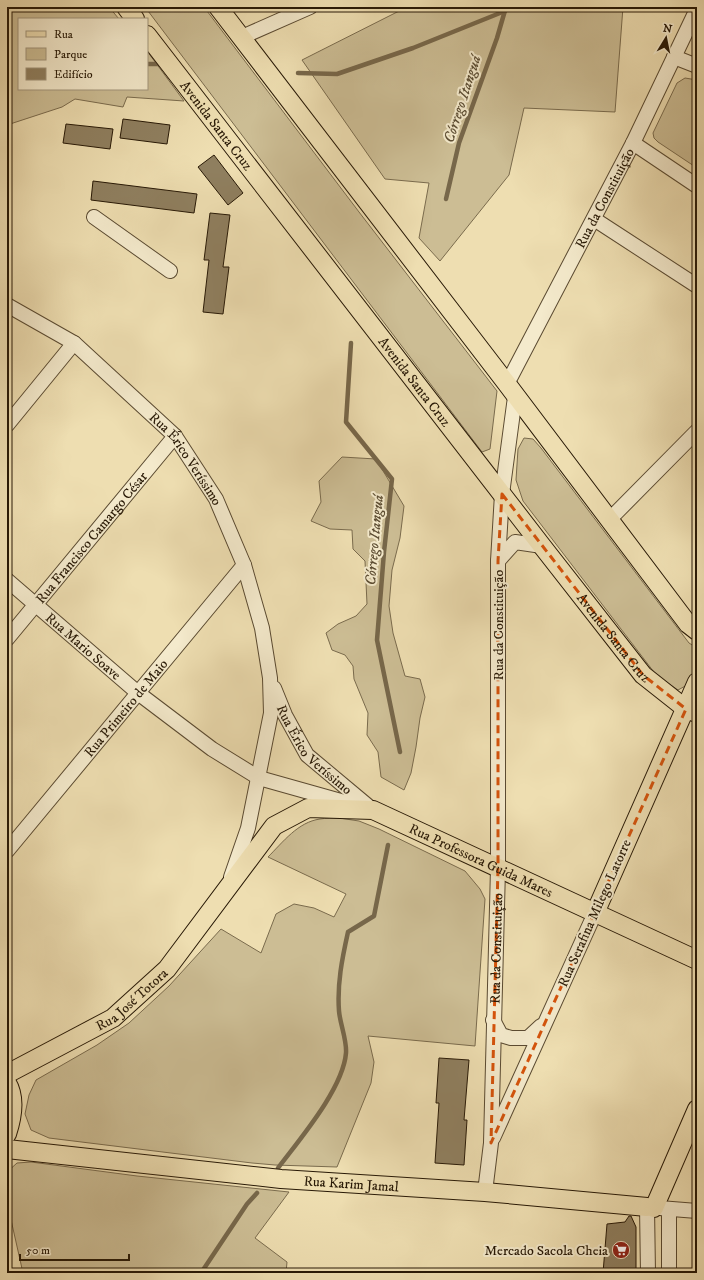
<svg xmlns="http://www.w3.org/2000/svg" width="704" height="1280" font-family="'IM FELL DW Pica',serif">
	<style>
		.green { fill: #ccbd94; stroke: #7a6b4d }
		.lines { fill: none; stroke-linecap: round; stroke-linejoin: round }
		.stream { stroke: #77674a; stroke-width: 4.5 }
		.building { fill: #8f7f5f; stroke: #281906 }
		.minor-casing { stroke: #5a4a31; stroke-width: 16 }
		.major-casing { stroke: #281906; stroke-width: 20 }
		.minor { stroke: #f4eacc; stroke-width: 14 }
		.major { stroke: #eedeb1; stroke-width: 18 }
		.marked { fill: none; stroke: #d5530b; stroke-width: 3; stroke-dasharray: 8 5; stroke-linejoin: round }
		.labels { text-anchor: middle; stroke-width: 4; stroke-linejoin: round; paint-order: stroke }
		.street-label { font-size: 14px; fill: #281906; stroke: #f4eacc }
		.poi-label { font-size: 14px; fill: #281906; stroke: #f4eacc; text-anchor: end }
		.water-label { font-size: 15px; font-style: italic; fill: #5c4d33; stroke: #f4eacc }
	</style>
	<rect width="100%" height="100%" fill="#eedeb1"/>
	<filter id="stains"><feTurbulence type="fractalNoise" baseFrequency=".005" numOctaves="4"/><feColorMatrix values="0 0 0 0 .2 0 0 0 0 .09 0 0 0 0 .02 0 0 0 .5 -.17"/></filter>
	<radialGradient id="worn" r=".72"><stop offset=".6" stop-color="#630" stop-opacity="0"/><stop offset="1" stop-color="#630" stop-opacity=".3"/></radialGradient>
	<!-- green -->
	<g class="green">
		<path d="M7 7H109L119 19H19V89H147V51L184 101 127 97 123 107 75 99 62 107 7 125Z"/>
		<path d="M145 7H204L359 212 497 391 490 449 482 452Z"/>
		<path d="M407 7H623L615 112 524 108 509 175 440 261 419 238 429 183 385 179 302 60Z"/>
		<path d="M685 78 697 80V168L658 142 654 138 653 133 677 83Z"/>
		<path d="M524 438 533 439 541 448 689 643 697 648V664L689 684 678 690 657 676 523 501 516 480 518 449Z"/>
		<path d="M342 457 376 459 404 506 400 538 392 570 389 606 393 633 405 676 420 679 425 697 420 718 416 747 411 773 404 790 381 777 378 752 367 735 368 713 354 679 353 666 345 655 332 650 326 633 338 624 356 616 367 604 365 561 353 549 352 530 330 529 311 521 321 502 319 481Z"/>
		<path d="M339 818 359 821 379 829 465 871 480 889 485 899 475 1046 368 1036 374 1062 371 1083 337 1167 275 1165 252 1163 49 1138 31 1130 25 1114 29 1095 36 1080 97 1045 129 1023 169 986 221 929 261 953 276 914 294 904 314 908 334 917 346 894 268 857C283 842 298 822 320 819 326 818 333 818 339 818Z"/>
		<path d="M31 1162 137 1176 289 1192 255 1238 287 1262 286 1273H23L7 1202V1172L17 1163Z"/>
	</g>
	<g class="lines">
		<!-- stream -->
		<g class="stream">
			<path d="M147 64H162"/>
			<path d="M298 73 337 74 413 48 505 11"/>
			<path d="M446 199 459 143 497 38 506 7"/>
			<path d="M351 343 346 422 392 479 384 552 377 640 400 752"/>
			<path d="M278 1168C299 1140 343 1089 346 1053 347 1040 340 1024 339 1011 337 984 342 959 348 932L374 916 388 845"/>
			<path d="M201 1273 247 1204 257 1193"/>
		</g>
	</g>
	<!-- building -->
	<g class="building">
		<path d="M123 119 170 125 167 144 120 138Z"/>
		<path d="M66 124 113 129 110 149 63 143Z"/>
		<path d="M214 155 243 193 228 205 198 167Z"/>
		<path d="M93 181 197 194 194 213 91 200Z"/>
		<path d="M210 213 230 215 223 267H229L223 314 203 312 209 260H204Z"/>
		<path d="M439 1058 469 1060 464 1120H467L464 1165 435 1163 439 1103H436Z"/>
		<path d="M629 1216H631L636 1227V1273H603L607 1224 625 1222Z"/>
	</g>
	<g class="lines">
		<defs>
			<g id="minor">
				<path d="M242 37 310 7"/>
				<path d="M674 57 697 66"/>
				<path d="M633 143 697 186"/>
				<path d="M94 217 170 271"/>
				<path d="M594 219 697 286"/>
				<path id="s1" d="M7 305 74 343 175 436 216 499 244 565 262 628 270 678 271 713 248 828 231 877"/>
				<path id="s2" d="M507 384 633 143 697 9"/>
				<path d="M7 425 74 343"/>
				<path d="M609 520 697 431"/>
				<path d="M498 561 515 542 542 546"/>
				<path id="s3" d="M7 580 138 693 212 749 259 778 355 805"/>
				<path id="s4" d="M7 639 175 436"/>
				<path id="s5" d="M274 688 285 715 307 755 368 806"/>
				<path id="s6" d="M7 851 244 565"/>
				<path d="M493 1020 501 1035 511 1038H528L541 1026"/>
				<path d="M493 1138 595 913"/>
				<path id="s7" d="M485 1192 491 1143 498 868V561L502 494 515 397"/>
				<path d="M648 1273 647 1207 697 1211"/>
				<path d="M669 1273V1209"/>
			</g>
			<g id="major">
				<path d="M126 7 135 19"/>
				<path d="M218 7 507 384 688 624 697 631"/>
				<path id="s8" d="M147 35 542 546 643 675 686 709 697 713"/>
				<path d="M595 913 697 682"/>
				<path id="s9" d="M7 1074 113 1018 167 969 274 826 308 808 373 810 697 960"/>
				<path d="M7 1083C16 1098 12 1119 7 1134"/>
				<path id="s10" d="M7 1149 281 1179 485 1192 647 1207"/>
				<path d="M654 1208 697 1109"/>
			</g>
		</defs>
		<!-- minor casing -->
		<use href="#minor" class="minor-casing"/>
		<!-- major casing -->
		<use href="#major" class="major-casing"/>
		<!-- minor -->
		<use href="#minor" class="minor"/>
		<!-- major -->
		<use href="#major" class="major"/>
	</g>
	<!-- marked area -->
	<path class="marked" d="M502 494 643 675 686 709 491 1143 498 868V561Z"/>
	<!-- icons -->
	<defs>
		<symbol id="supermarket-disc" viewBox="-11 -11 22 22"><circle r="9.5" fill="#8f2418" stroke="#f4eacc"/><path d="M-6-5.5h2.5l.6 2H6L4.5 2H-2.5L-4.4-4H-6ZM-1.5 3.2a1.3 1.3 0 1 0 .1 0ZM3 3.2a1.3 1.3 0 1 0 .1 0Z" fill="#fff"/></symbol>
	</defs>
	<g fill-rule="evenodd">
		<use href="#supermarket-disc" x="611" y="1240" width="20" height="20"/>
	</g>
	<g class="labels">
		<!-- street labels -->
		<g class="street-label">
			<text dy="5" stroke="none"><textPath href="#s8" startOffset="114">Avenida Santa Cruz</textPath></text>
			<text dy="5" stroke="none"><textPath href="#s2" startOffset="210">Rua da Constituição</textPath></text>
			<text dy="5" stroke="none"><textPath href="#s8" startOffset="438">Avenida Santa Cruz</textPath></text>
			<text dy="5" stroke="none"><textPath href="#s1" startOffset="239">Rua Érico Veríssimo</textPath></text>
			<text dy="5" stroke="none"><textPath href="#s4" startOffset="132">Rua Francisco Camargo César</textPath></text>
			<text transform="translate(498 625) rotate(-90)" y="5">Rua da Constituição</text>
			<text dy="5" stroke="none"><textPath href="#s8" startOffset="762">Avenida Santa Cruz</textPath></text>
			<text dy="5" stroke="none"><textPath href="#s3" startOffset="101">Rua Mario Soave</textPath></text>
			<text dy="5" stroke="none"><textPath href="#s6" startOffset="186">Rua Primeiro de Maio</textPath></text>
			<text dy="5" stroke="none"><textPath href="#s5" startOffset="75">Rua Érico Veríssimo</textPath></text>
			<text dy="5" stroke="none"><textPath href="#s9" startOffset="594">Rua Professora Guida Mares</textPath></text>
			<text transform="translate(594 913) rotate(-66)" y="5">Rua Serafina Milego Latorre</text>
			<text dy="5" stroke="none"><textPath href="#s7" startOffset="244">Rua da Constituição</textPath></text>
			<text dy="5" stroke="none"><textPath href="#s9" startOffset="146">Rua José Totora</textPath></text>
			<text dy="5" stroke="none"><textPath href="#s10" startOffset="346">Rua Karim Jamal</textPath></text>
		</g>
		<!-- poi labels -->
		<g class="poi-label">
			<text x="608" y="1255">Mercado Sacola Cheia</text>
		</g>
		<!-- water labels -->
		<g class="water-label">
			<text transform="translate(462 99) rotate(-72)" y="5">Córrego Itanguá</text>
			<text transform="translate(374 540) rotate(-85)" y="5">Córrego Itanguá</text>
		</g>
	</g>
	<!-- margin -->
	<rect width="704" height="1280" fill="none" stroke="#eedeb1" stroke-width="24"/>
	<rect x="8" y="8" width="688" height="1264" fill="none" stroke="#281906" stroke-width="2"/>
	<rect x="12" y="12" width="680" height="1256" fill="none" stroke="#281906"/>
	<!-- legend -->
	<rect x="18" y="18" width="130" height="72" fill="#f4eacc" stroke="#a2967d"/>
	<rect x="26" y="31" width="20" height="6" fill="#eedeb1" stroke="#a2967d"/>
	<text x="54" y="38" font-size="12" fill="#281906">Rua</text>
	<rect x="26" y="48" width="20" height="12" fill="#ccbd94" stroke="#a2967d"/>
	<text x="54" y="58" font-size="12" fill="#281906">Parque</text>
	<rect x="26" y="68" width="20" height="12" fill="#8f7f5f" stroke="#a2967d"/>
	<text x="54" y="78" font-size="12" fill="#281906">Edifício</text>
	<!-- north arrow -->
	<g transform="translate(666 38) rotate(10)" stroke="#f4eacc" stroke-width="3" paint-order="stroke">
	<path d="M0-3L7 15L0 10L-7 15Z" fill="#281906"/>
	<text y="-6" font-size="11" font-weight="bold" text-anchor="middle" fill="#281906">N</text>
	</g>
	<!-- scale -->
	<path d="M20 1254v6h109v-6" fill="none" stroke="#281906" stroke-width="2"/>
	<text x="26" y="1254" font-size="12" fill="#281906" stroke="#f4eacc" stroke-width="3" paint-order="stroke">50 m</text>
	<rect width="100%" height="100%" filter="url(#stains)"/>
	<rect width="100%" height="100%" fill="url(#worn)"/>
</svg>
